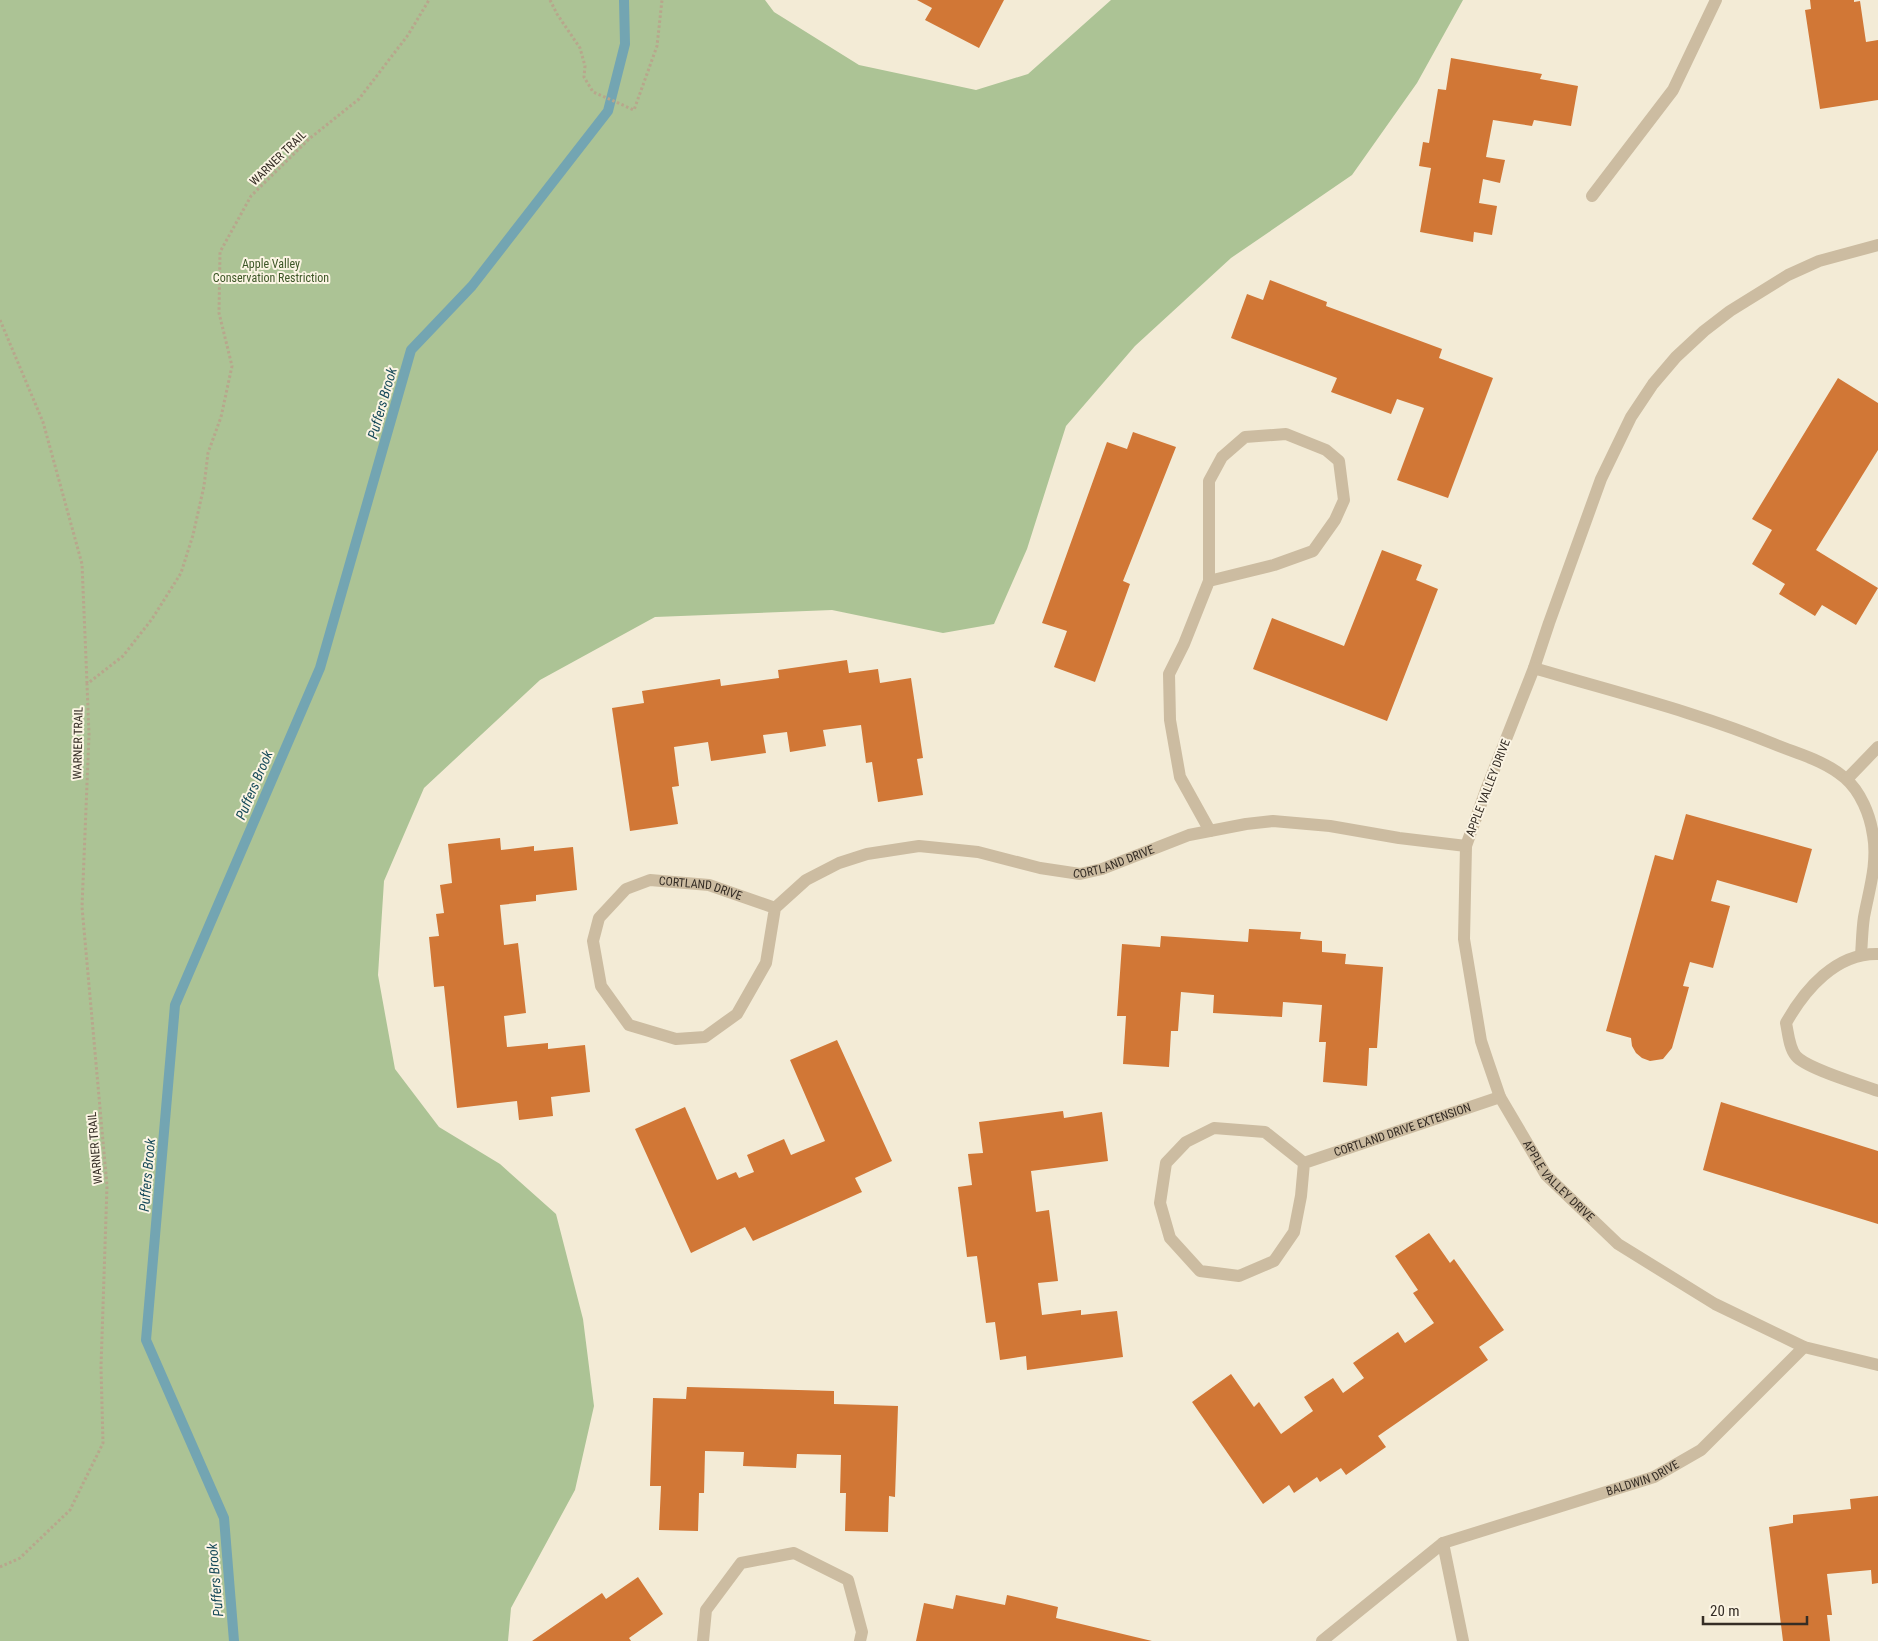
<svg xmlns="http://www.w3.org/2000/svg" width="1878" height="1641" font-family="'Roboto Condensed',sans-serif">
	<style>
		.green { fill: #acc395 }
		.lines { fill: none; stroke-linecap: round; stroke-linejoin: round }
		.stream { stroke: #73a5b2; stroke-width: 10 }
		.building { fill: #d17736 }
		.path { stroke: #b8a68c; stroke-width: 3; stroke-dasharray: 2.5 2.5; stroke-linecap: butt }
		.street { stroke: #ccbca1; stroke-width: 12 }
		.labels { text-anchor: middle; stroke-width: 4; stroke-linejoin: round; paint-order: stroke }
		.street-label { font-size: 12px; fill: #352d25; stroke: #fbf4e3 }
		.park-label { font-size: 12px; fill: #3c5626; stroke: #fbf4e3 }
		.water-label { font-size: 14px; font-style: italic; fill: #174a5a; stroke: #fbf4e3 }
	</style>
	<rect width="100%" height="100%" fill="#f3ebd6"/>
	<!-- green -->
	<path class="green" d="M0 0H765L774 12 859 65 976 90 1028 74 1111 0H1463L1417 83 1352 175 1231 258 1135 346 1066 426 1027 549 994 624 943 633 832 610 655 617 540 680 424 788 384 881 378 975 395 1069 439 1127 500 1164 556 1214 583 1319 594 1406 575 1490 511 1608 508 1641H0Z"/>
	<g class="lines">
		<!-- stream -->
		<path class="stream" d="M234 1641 224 1518 146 1340 175 1005 320 668 411 350 472 286 608 111 625 44 624 0"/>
	</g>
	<!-- building -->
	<g class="building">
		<path d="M917 0H1004L979 48 925 20 932 8Z"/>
		<path d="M1810 0H1854V2L1860 1 1866 42 1878 40V100L1820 109 1805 10 1811 9Z"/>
		<path d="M1451 58 1542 74 1540 79 1578 86 1571 126 1534 120 1532 126 1493 120 1486 157 1505 160 1500 183 1483 179 1479 203 1497 206 1492 235 1474 232 1473 242 1420 232 1431 168 1419 166 1423 142 1429 143 1438 89 1446 90Z"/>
		<path d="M1270 280 1327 302 1326 306 1442 349 1439 358 1493 378 1448 498 1397 480 1424 408 1397 399 1391 414 1331 392 1337 378 1231 338 1247 294 1263 300Z"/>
		<path d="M1838 378 1878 403V450L1816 550 1878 588 1856 625 1822 605 1815 616 1779 594 1785 584 1752 564 1772 530 1752 519Z"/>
		<path d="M1133 432 1176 447 1123 581 1130 584 1095 682 1054 667 1067 631 1042 623 1107 442 1127 449Z"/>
		<path d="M1382 550 1422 565 1416 580 1438 589 1387 721 1253 669 1272 618 1344 646Z"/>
		<path d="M847 660 849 673 878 669 880 683 911 678 923 758 917 759 923 795 878 802 872 762 866 763 861 725 823 730 826 746 790 752 787 732 763 735 766 753 711 761 708 742 674 747 679 786 672 787 678 824 630 831 612 708 644 703 642 691 720 679 721 686 779 678 778 670Z"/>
		<path d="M1686 814 1812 849 1797 903 1717 880 1711 901 1730 906 1713 968 1690 962 1683 986 1689 987 1672 1048 1663 1059 1650 1061 1642 1058 1636 1053 1632 1046 1631 1038 1606 1031 1655 855 1673 860Z"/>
		<path d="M500 838 501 850 534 846V851L573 847 577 890 536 895V901L500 905 504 945 518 943 526 1013 504 1016 507 1047 548 1043V1049L585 1045 590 1092 551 1097 553 1116 519 1120 517 1101 457 1108 444 986 434 987 429 937 439 936 436 914 444 913 440 885 452 883 448 844Z"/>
		<path d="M1249 929 1301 932 1300 939 1322 941V952L1346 954 1345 964 1383 967 1377 1048H1369L1367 1086 1323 1082 1326 1042H1319L1322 1005 1283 1002 1282 1017 1213 1013 1214 995 1181 992 1178 1031H1171L1169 1067 1123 1064 1126 1016H1117L1122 944 1160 947 1161 936 1248 942Z"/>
		<path d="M837 1040 892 1161 855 1178 862 1192 753 1241 745 1227 691 1253 635 1129 685 1107 717 1180 736 1172 739 1178 754 1172 747 1155 784 1139 791 1155 825 1141 790 1060Z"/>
		<path d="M1721 1102 1878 1151V1224L1703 1170Z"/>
		<path d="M1063 1111 1064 1118 1102 1112 1108 1161 1031 1171 1036 1212 1049 1210 1058 1281 1038 1283 1042 1315 1081 1310V1315L1117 1311 1123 1357 1027 1370 1026 1356 1000 1360 995 1322 986 1323 977 1256 967 1257 958 1187 972 1185 968 1154 983 1153 979 1122Z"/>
		<path d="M1429 1233 1450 1263 1454 1259 1504 1330 1479 1347 1488 1360 1378 1436 1386 1447 1346 1475 1341 1468 1320 1482 1317 1477 1294 1493 1289 1485 1263 1504 1192 1402 1231 1374 1254 1407 1259 1402 1281 1434 1313 1411 1304 1397 1333 1378 1343 1393 1364 1378 1353 1363 1398 1332 1405 1343 1434 1323 1413 1293 1418 1290 1395 1256Z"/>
		<path d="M687 1387 834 1391V1404L898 1406 895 1497 889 1496 888 1532 845 1531 846 1493H840L841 1455 797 1454 796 1468 743 1466 744 1452 705 1451 704 1493H699L698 1531 659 1530 661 1486H650L653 1398 686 1399Z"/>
		<path d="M1878 1496V1583L1872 1584 1871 1570 1827 1574 1832 1615H1827L1830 1641H1783L1769 1527 1793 1523V1515L1851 1509 1850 1499Z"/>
		<path d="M638 1577 663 1614 629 1638 631 1641H532L602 1593 606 1599Z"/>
		<path d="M956 1595 1005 1605 1007 1595 1058 1607 1056 1618 1152 1641H916L924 1603 953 1609Z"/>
	</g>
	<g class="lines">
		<!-- path -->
		<g class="path">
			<path d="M550 0 557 14 580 48 585 66 584 77 593 92 634 110 657 46 662 0"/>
			<path d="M0 320 43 422 82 564 87 683"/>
			<path d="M0 1567 20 1558 70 1510 103 1443 101 1367 107 1186 82 907 89 735 87 684 123 656 152 619 181 573 193 535 204 486 208 453 221 417 232 366 219 313 220 252 251 196 309 139 359 99 408 35 429 0"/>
		</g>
		<!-- street -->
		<g class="street">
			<path d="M1592 196 1673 90 1716 0"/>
			<path id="s1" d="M1878 245 1819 261 1788 275 1730 311 1704 331 1676 357 1653 384 1631 417 1601 479 1549 623 1534 668 1486 790 1466 846 1464 939 1481 1041 1487 1059 1500 1097 1546 1175 1618 1244 1715 1304 1804 1347 1878 1365"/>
			<path d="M1209 581V481L1222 457 1245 437 1286 434 1326 450 1339 461 1344 500 1335 520 1313 551 1274 565 1209 581 1184 644 1169 674 1170 720 1180 777 1210 831"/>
			<path d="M1534 668C1614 692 1697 712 1774 744 1798 754 1824 760 1845 778 1861 792 1870 815 1873 835 1878 863 1869 890 1864 917 1862 930 1862 943 1861 955"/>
			<path d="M1847 779 1878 747"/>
			<path id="s2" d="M775 908 766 963 737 1014 705 1037 676 1039 629 1025 601 986 593 941 599 918 626 889 650 880 709 885 775 908 806 880 839 863 867 854 919 846 978 852 1040 868 1080 874 1102 869 1189 835 1246 824 1273 821 1330 826 1399 838 1466 846"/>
			<path d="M1878 954C1836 953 1805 989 1786 1023 1788 1032 1789 1048 1796 1056 1807 1069 1860 1084 1878 1091"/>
			<path id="s3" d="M1304 1163 1265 1132 1214 1128 1186 1142 1166 1163 1160 1203 1170 1238 1200 1271 1239 1276 1274 1261 1294 1232 1301 1196 1304 1163 1500 1097"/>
			<path id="s4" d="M1443 1543 1654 1477 1701 1450 1804 1347"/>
			<path d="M703 1641 706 1610 741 1563 794 1553 848 1580 862 1632 860 1641"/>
			<path d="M1322 1641 1443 1543 1463 1641"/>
		</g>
	</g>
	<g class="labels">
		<!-- street labels -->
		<g class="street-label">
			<text transform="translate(278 158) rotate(-44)" y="4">WARNER TRAIL</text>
			<text transform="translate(78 743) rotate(-89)" y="4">WARNER TRAIL</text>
			<text transform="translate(1488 788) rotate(-69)" y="4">APPLE VALLEY DRIVE</text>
			<text dy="4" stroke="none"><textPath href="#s2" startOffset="904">CORTLAND DRIVE</textPath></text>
			<text dy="4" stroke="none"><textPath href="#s2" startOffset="466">CORTLAND DRIVE</textPath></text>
			<text dy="4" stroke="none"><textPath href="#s3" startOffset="569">CORTLAND DRIVE EXTENSION</textPath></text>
			<text transform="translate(95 1148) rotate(-95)" y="4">WARNER TRAIL</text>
			<text dy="4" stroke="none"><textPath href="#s1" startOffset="1128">APPLE VALLEY DRIVE</textPath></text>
			<text dy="4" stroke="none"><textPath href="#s4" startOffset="210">BALDWIN DRIVE</textPath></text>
		</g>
		<!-- park labels -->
		<g class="park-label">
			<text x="271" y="268">Apple Valley<tspan x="271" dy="14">Conservation Restriction</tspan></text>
		</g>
		<!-- water labels -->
		<g class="water-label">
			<text transform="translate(382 403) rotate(-74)" y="5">Puffers Brook</text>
			<text transform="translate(254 785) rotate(-67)" y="5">Puffers Brook</text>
			<text transform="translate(147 1175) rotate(-85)" y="5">Puffers Brook</text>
			<text transform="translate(215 1580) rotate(-95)" y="5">Puffers Brook</text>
		</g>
	</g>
	<!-- scale -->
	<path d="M1703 1616v8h104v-8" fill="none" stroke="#352d25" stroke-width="2.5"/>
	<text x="1710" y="1616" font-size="15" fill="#352d25" stroke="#fbf4e3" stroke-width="4" paint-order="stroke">20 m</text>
</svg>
